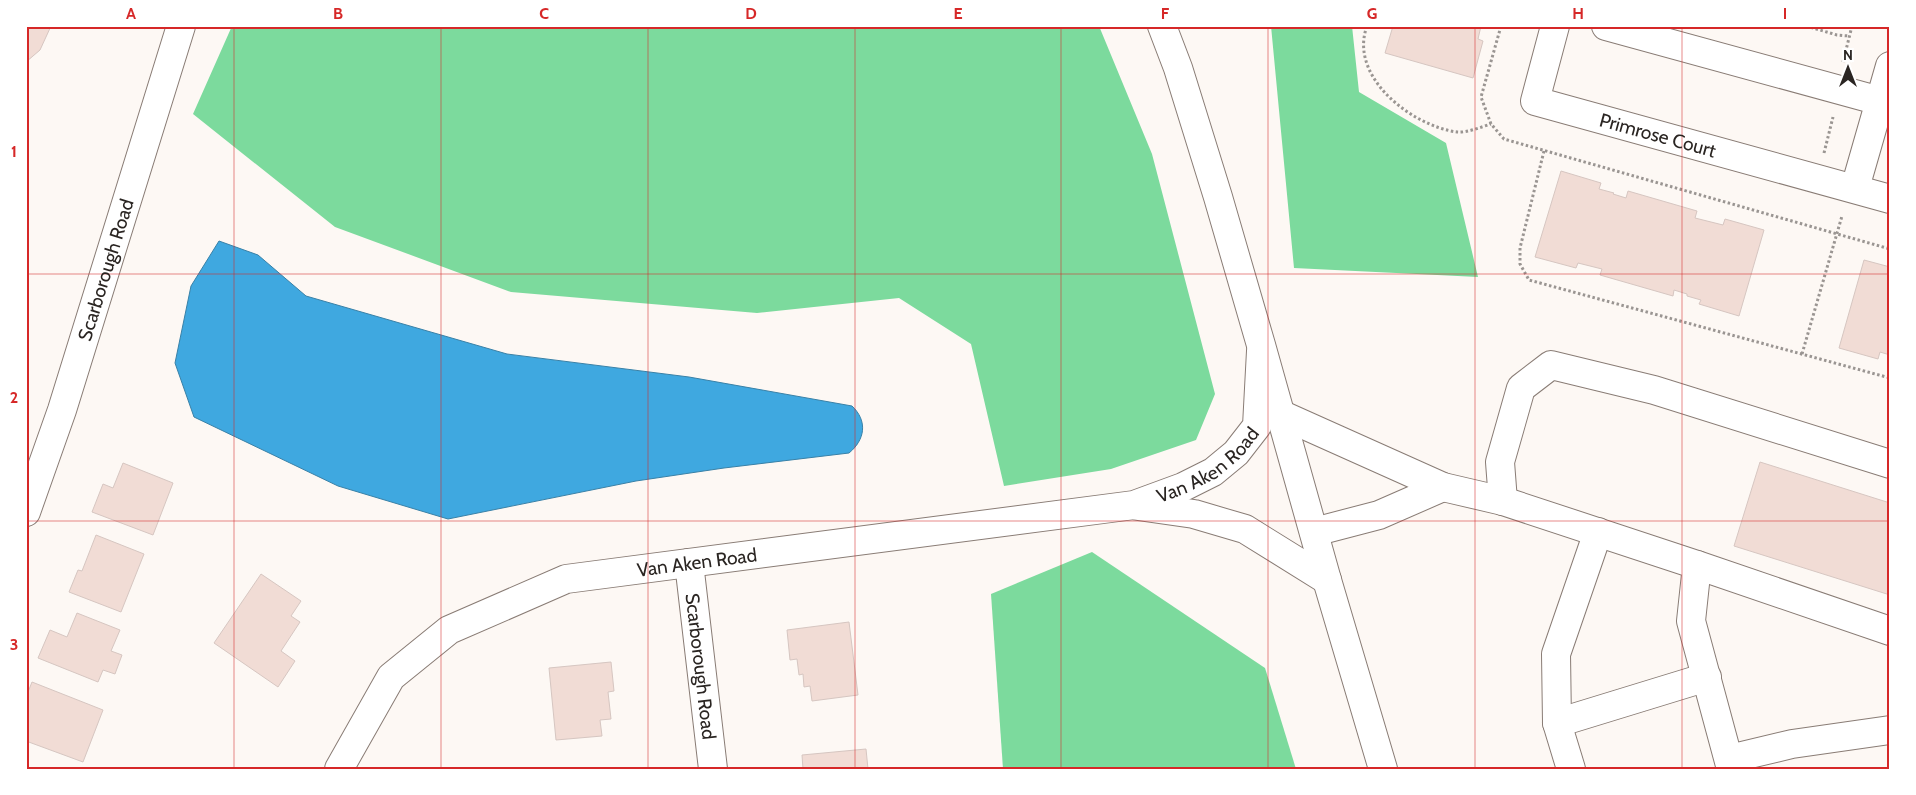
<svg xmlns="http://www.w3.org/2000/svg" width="1916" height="795" font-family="Cabin,sans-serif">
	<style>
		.forest { fill: #7cda9d }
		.water { fill: #3fa8e0; stroke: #3981a7 }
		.building { fill: #f1dcd5; stroke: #d6c6c1 }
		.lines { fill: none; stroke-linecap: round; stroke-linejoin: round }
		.minor-casing { stroke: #897c75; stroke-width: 30 }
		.highway-casing { stroke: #897c75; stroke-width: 30 }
		.path { stroke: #9a9592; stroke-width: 3; stroke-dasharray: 2.5 2.5; stroke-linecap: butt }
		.minor { stroke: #fff; stroke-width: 28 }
		.highway { stroke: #fff; stroke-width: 28 }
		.grid { fill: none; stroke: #d62828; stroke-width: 1; stroke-opacity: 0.55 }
		.labels { text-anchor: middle; stroke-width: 4.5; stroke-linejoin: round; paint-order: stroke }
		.street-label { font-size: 19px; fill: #2a2522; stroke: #fff }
		.neatline { fill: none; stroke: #d62828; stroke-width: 2 }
		.grid-label { font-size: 16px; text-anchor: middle; font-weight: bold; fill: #d62828 }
	</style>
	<rect width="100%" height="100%" fill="#fdf8f4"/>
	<!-- forest -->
	<g class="forest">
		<path d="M232 26H1099L1152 154 1215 394 1196 440 1111 469 1004 486 971 344 899 298 757 313 511 292 335 227 193 114Z"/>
		<path d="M1271 26H1352L1359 92 1446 143 1478 277 1294 268Z"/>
		<path d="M1092 552 1265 668 1296 769H1003L991 594Z"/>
	</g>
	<!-- water -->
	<path class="water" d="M219 241 258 255 306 296 507 354 689 377 852 406C868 421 865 440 849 453L724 468 636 481 448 519 338 486 194 417 175 363 191 286Z"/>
	<!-- building -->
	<g class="building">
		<path d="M26 26H51L40 50 26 62Z"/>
		<path d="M1393 26H1481L1478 39 1483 41 1473 78 1385 53Z"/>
		<path d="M1561 171 1601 183 1599 189 1614 193 1613 194 1626 198 1628 191 1697 211 1695 218 1723 225 1725 219 1764 230 1739 316 1699 304 1701 300 1687 296V294L1674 290 1673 296 1600 275 1602 269 1578 263 1576 268 1535 257Z"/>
		<path d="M1864 260 1890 267V355L1880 352 1878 359 1839 348Z"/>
		<path d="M1760 462 1890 503V595L1734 546Z"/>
		<path d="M123 463 173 483 153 535 92 512 103 484 113 488Z"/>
		<path d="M96 535 144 554 121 612 69 592 78 570 82 571Z"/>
		<path d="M261 574 301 601 291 616 300 622 281 651 295 661 278 687 214 643Z"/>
		<path d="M77 613 120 630 111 651 122 655 115 674 103 670 98 682 38 658 50 630 67 637Z"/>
		<path d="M849 622 858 695 812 701 810 686 804 687 803 674 799 675 797 659 790 660 787 630Z"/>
		<path d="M611 662 614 691 608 692 611 719 600 720 602 736 556 740 549 668Z"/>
		<path d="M32 682 103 710 83 762 26 741V697Z"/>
		<path d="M866 749 868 769H803L802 755Z"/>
	</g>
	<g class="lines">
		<defs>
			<g id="minor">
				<path id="s1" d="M1555 26 1535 101 1890 199"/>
				<path d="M1606 26 1880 101"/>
				<path d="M1855 188 1890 66"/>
				<path d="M1280 414 1443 487 1503 501 1697 565 1691 621 1731 769"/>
				<path d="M1503 501 1500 462 1521 388 1551 365 1654 390 1890 464"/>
				<path d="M1138 506 1194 514 1245 529 1327 580"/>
				<path id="s2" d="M26 512 62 410 181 26"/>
				<path d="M1314 532 1379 515 1443 487"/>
				<path id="s3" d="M689 563 713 769"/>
				<path d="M1697 565 1890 631"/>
				<path d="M1557 723 1707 677"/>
				<path d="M1729 759 1792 744 1890 730"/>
				<path id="s4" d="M339 769 391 677 449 630 566 579 1134 505 1183 487 1213 472 1236 453 1257 426 1261 351"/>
				<path d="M1571 769 1557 723 1556 654 1598 532"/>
			</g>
			<path id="highway" d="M1162 26 1178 68 1218 197 1261 345 1327 580 1383 769"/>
		</defs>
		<!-- minor casing -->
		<use href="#minor" class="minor-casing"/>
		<!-- highway casing -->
		<use href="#highway" class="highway-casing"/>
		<!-- path -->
		<g class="path">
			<path d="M1367 26C1348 77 1412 126 1457 132 1467 133 1481 127 1491 124"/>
			<path d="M1501 26 1481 97 1491 124 1504 139 1890 249"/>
			<path d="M1806 26 1837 35 1849 36"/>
			<path d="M1843 62 1852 26"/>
			<path d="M1544 151 1520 248V264L1529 280 1890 378"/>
			<path d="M1824 153 1833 117"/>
			<path d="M1802 354 1842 216"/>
		</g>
		<!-- minor -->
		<use href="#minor" class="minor"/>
		<!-- highway -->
		<use href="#highway" class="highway"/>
	</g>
	<!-- grid -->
	<path class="grid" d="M234 26V769M441 26V769M648 26V769M855 26V769M1061 26V769M1268 26V769M1475 26V769M1682 26V769M26 274H1890M26 521H1890"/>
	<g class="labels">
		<!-- street labels -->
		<g class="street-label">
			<text dy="7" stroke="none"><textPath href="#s1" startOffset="205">Primrose Court</textPath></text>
			<text dy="7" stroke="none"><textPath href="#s2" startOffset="255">Scarborough Road</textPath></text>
			<text dy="7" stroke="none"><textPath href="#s4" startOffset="966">Van Aken Road</textPath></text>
			<text dy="7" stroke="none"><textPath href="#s4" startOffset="440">Van Aken Road</textPath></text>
			<text dy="7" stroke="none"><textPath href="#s3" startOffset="104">Scarborough Road</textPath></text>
		</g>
	</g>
	<!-- border -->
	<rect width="1916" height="795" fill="none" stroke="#ffffff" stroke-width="55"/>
	<!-- north arrow -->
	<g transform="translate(1848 68)" stroke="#ffffff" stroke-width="4" paint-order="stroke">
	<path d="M0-4L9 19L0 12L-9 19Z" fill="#2a2522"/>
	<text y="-8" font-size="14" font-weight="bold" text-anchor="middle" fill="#2a2522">N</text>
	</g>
	<rect x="28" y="28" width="1860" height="740" class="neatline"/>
	<g class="grid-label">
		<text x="131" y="19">A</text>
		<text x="338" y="19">B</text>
		<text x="544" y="19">C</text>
		<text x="751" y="19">D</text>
		<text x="958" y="19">E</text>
		<text x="1165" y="19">F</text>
		<text x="1372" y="19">G</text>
		<text x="1578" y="19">H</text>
		<text x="1785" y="19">I</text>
		<text x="14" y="157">1</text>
		<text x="14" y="403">2</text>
		<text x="14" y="650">3</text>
	</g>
</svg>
